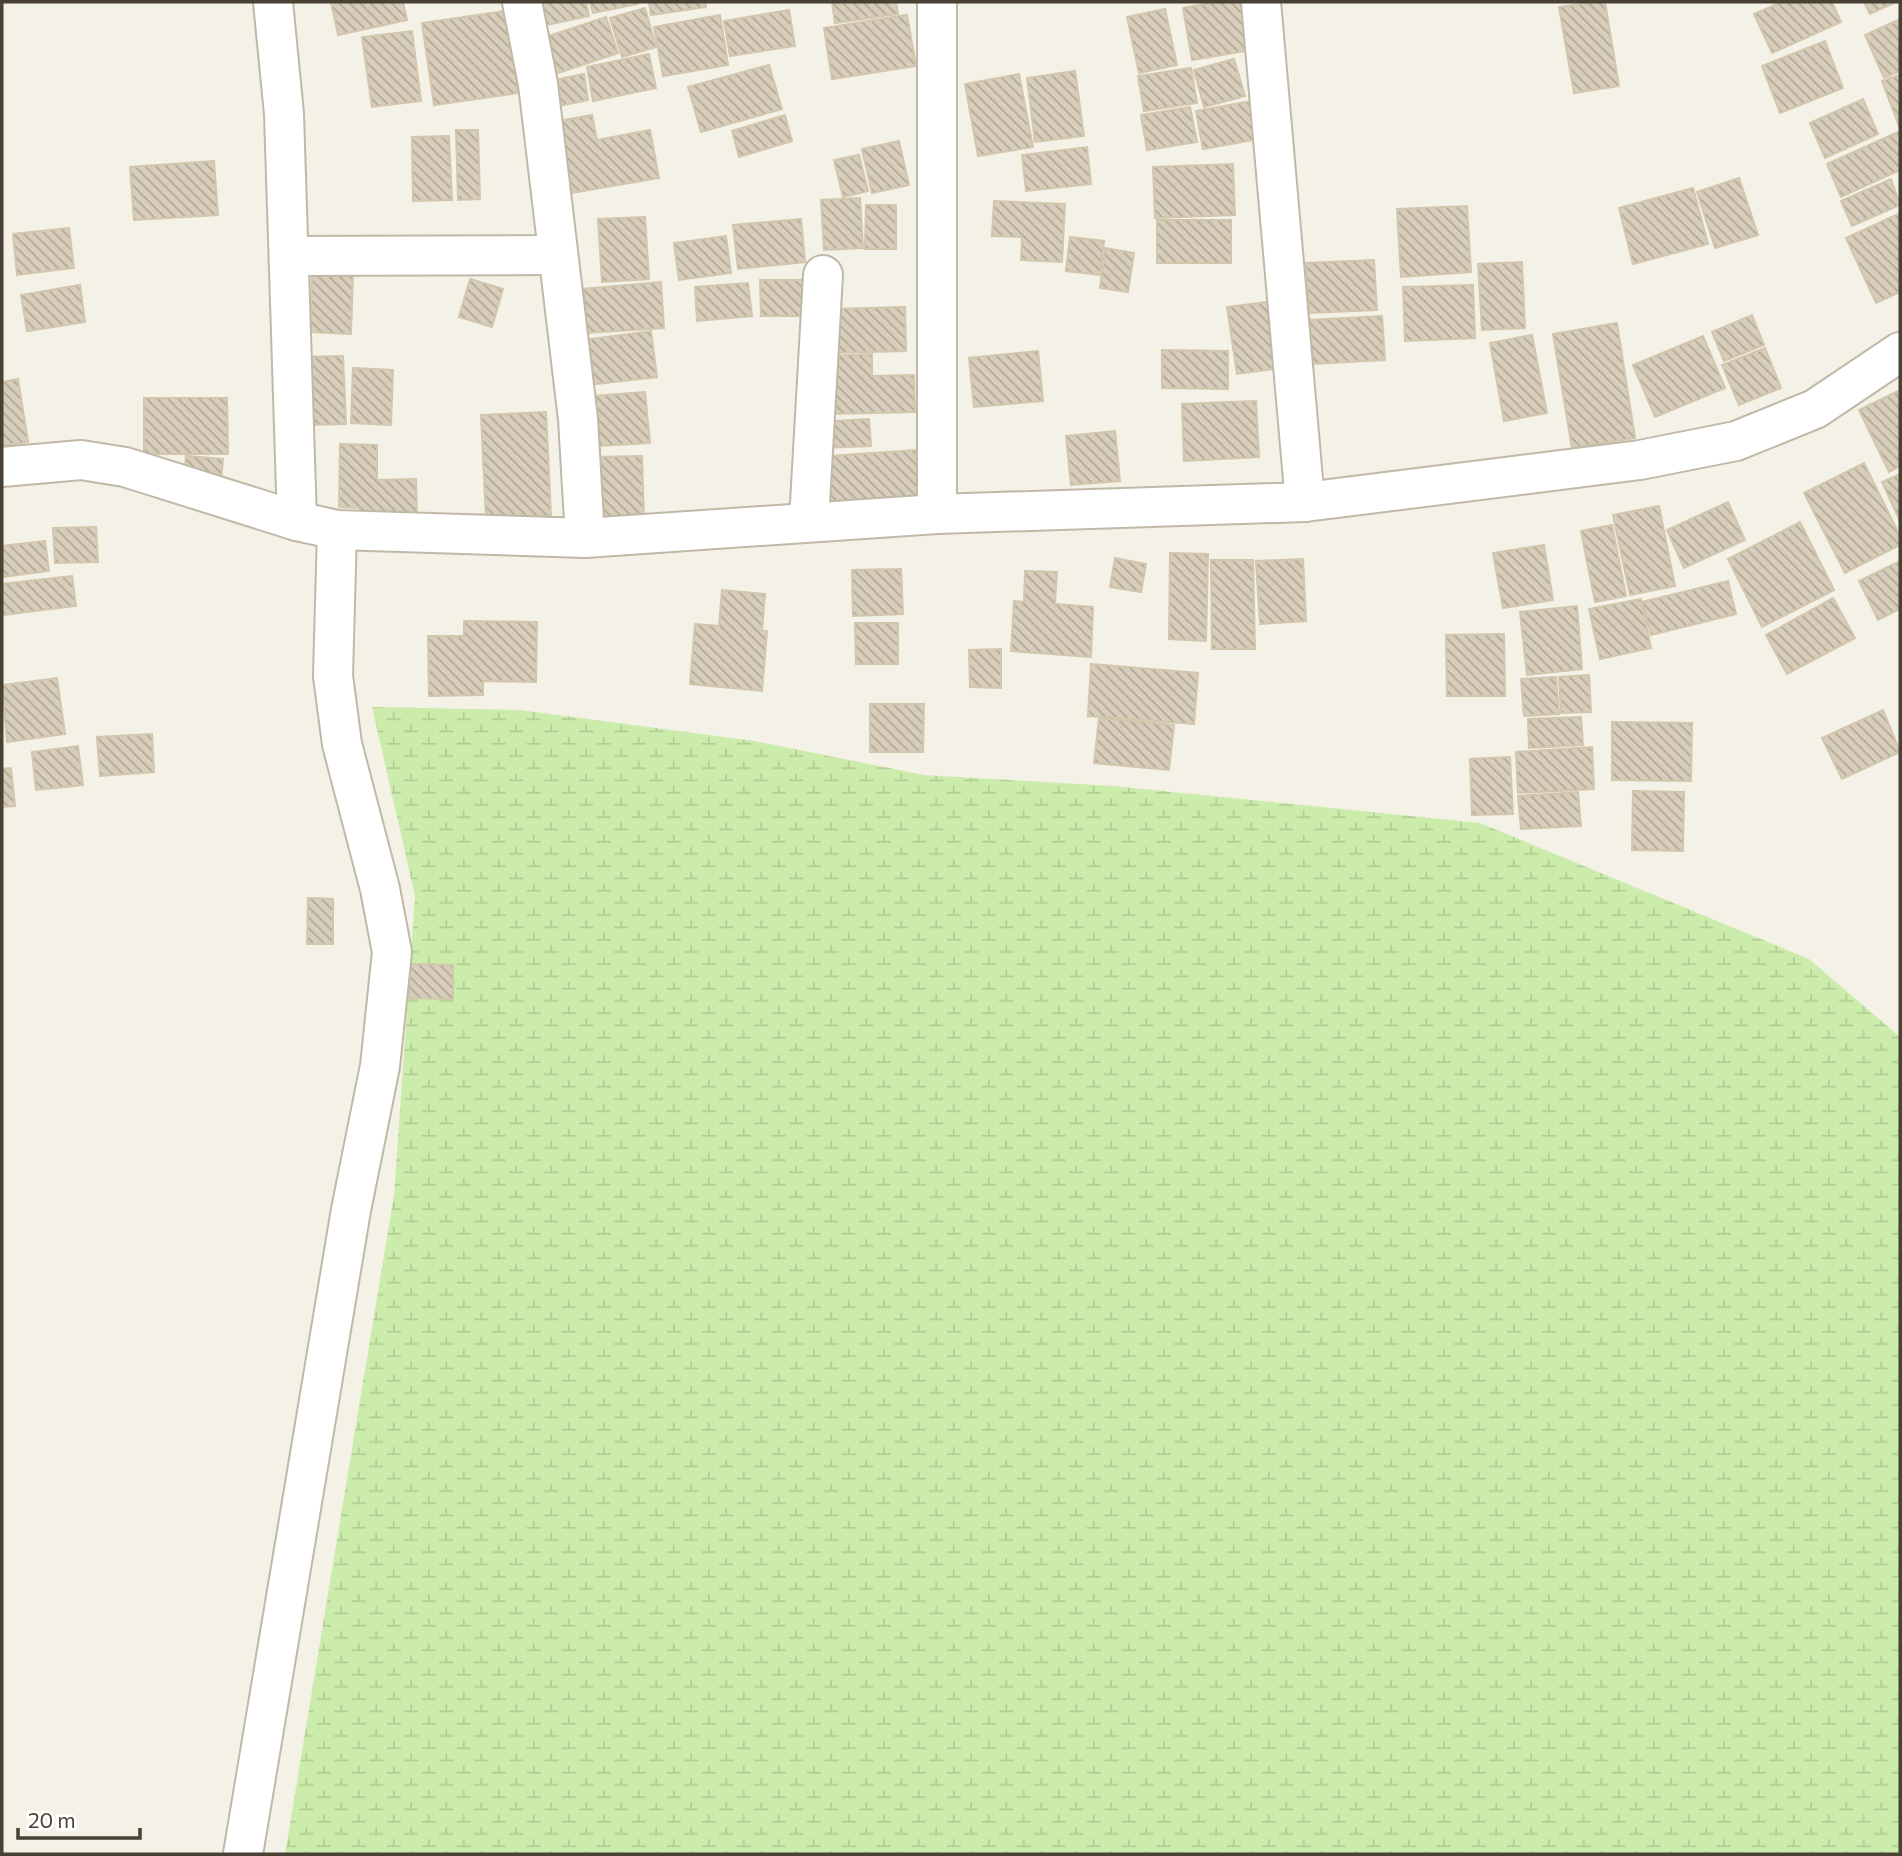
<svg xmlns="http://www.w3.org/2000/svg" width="1902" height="1856" font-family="Commissioner,sans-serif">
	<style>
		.wetland { fill: url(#wetland-marsh) }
		.building { fill: url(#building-back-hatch); stroke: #d2c6ad; stroke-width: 2 }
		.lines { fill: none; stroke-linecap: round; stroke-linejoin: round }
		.minor-casing { stroke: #c1b9a7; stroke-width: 42 }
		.minor { stroke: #fff; stroke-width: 38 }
	</style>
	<defs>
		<pattern id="wetland-marsh" width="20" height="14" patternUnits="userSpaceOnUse" patternTransform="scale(1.75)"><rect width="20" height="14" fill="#ccecab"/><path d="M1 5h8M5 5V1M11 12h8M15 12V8" fill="none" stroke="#b1cc94"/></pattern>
		<pattern id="building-back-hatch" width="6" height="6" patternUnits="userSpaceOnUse" patternTransform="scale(1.75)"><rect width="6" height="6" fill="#d7cdba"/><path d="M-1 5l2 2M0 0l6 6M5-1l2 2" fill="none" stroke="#b0a898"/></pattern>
	</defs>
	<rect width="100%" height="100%" fill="#f4f1e6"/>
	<!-- wetland -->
	<path class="wetland" d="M372 707 520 710 754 741 924 775 1113 786 1480 823 1809 959 1900 1037V1854H285L394 1195 415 896Z"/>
	<!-- building -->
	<g class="building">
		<path d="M331 2H403L407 20 338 35Z"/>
		<path d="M537 2H586L589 16 542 26Z"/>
		<path d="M590 2H638V4L593 13Z"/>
		<path d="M649 2H705L706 7 651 15Z"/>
		<path d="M832 2H896L898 14 835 23Z"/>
		<path d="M1215 2H1242L1251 50 1192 60 1183 8Z"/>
		<path d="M1594 2H1605L1619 86 1574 93 1559 7Z"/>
		<path d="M1782 2H1832L1841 22 1772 53 1754 14Z"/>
		<path d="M1864 2H1896L1870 14Z"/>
		<path d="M645 8 656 47 622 57 610 18Z"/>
		<path d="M1165 9 1177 65 1139 73 1127 17Z"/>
		<path d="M789 10 795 46 730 56 724 21Z"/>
		<path d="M506 11 518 93 434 105 422 23Z"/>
		<path d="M720 15 728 65 663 76 654 27Z"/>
		<path d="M907 15 916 66 832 79 824 28Z"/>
		<path d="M606 17 618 53 555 74 543 38Z"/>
		<path d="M1900 19V71L1884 78 1865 35Z"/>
		<path d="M412 31 421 101 372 107 362 37Z"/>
		<path d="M1825 41 1843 88 1780 113 1762 66Z"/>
		<path d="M649 54 656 88 593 101 587 67Z"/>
		<path d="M1234 59 1245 96 1204 107 1194 70Z"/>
		<path d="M769 65 782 109 701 132 688 87Z"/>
		<path d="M1191 68 1197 103 1144 111 1138 76Z"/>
		<path d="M1075 71 1084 136 1035 142 1027 78Z"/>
		<path d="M584 74 588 100 554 107 549 81Z"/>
		<path d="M1019 74 1033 147 978 156 965 84Z"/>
		<path d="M1900 75V125L1899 126 1882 81Z"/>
		<path d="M1863 99 1878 134 1825 158 1810 123Z"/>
		<path d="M1252 101 1259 139 1203 149 1196 111Z"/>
		<path d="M1190 107 1197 142 1147 150 1141 115Z"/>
		<path d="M592 115 597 140 650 130 659 178 571 193 558 121Z"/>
		<path d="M785 115 792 141 739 157 732 131Z"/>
		<path d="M456 130H478L480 199 458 200Z"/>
		<path d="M1900 131V170L1841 197 1827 164Z"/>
		<path d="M449 136 452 200 413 201 412 137Z"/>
		<path d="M899 141 909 185 872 193 862 149Z"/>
		<path d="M1087 147 1091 184 1026 191 1022 155Z"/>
		<path d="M859 155 868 191 843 197 834 160Z"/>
		<path d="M214 161 218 215 134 220 130 167Z"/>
		<path d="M1233 164 1235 215 1155 218 1153 167Z"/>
		<path d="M1739 178 1758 235 1715 248 1697 192Z"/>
		<path d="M1891 179 1900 205 1852 226 1841 201Z"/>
		<path d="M1693 188 1708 244 1633 264 1619 208Z"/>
		<path d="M860 198 863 248 824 250 821 200Z"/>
		<path d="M994 201 1065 204 1062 262 1021 260 1022 237 992 236Z"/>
		<path d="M866 205H896V249H865Z"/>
		<path d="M1467 206 1471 272 1401 277 1397 209Z"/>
		<path d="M1900 213V292L1876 303 1846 238Z"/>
		<path d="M645 217 649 279 602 282 598 219Z"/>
		<path d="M801 219 805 262 738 269 733 225Z"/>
		<rect x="1157" y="220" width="74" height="43"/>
		<path d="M69 228 74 268 17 275 13 234Z"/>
		<path d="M726 236 731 273 679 280 674 243Z"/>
		<path d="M1070 237 1104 241 1100 275 1066 271Z"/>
		<path d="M1105 248 1134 253 1128 292 1100 288Z"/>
		<path d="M1374 260 1377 310 1309 313 1306 263Z"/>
		<path d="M1522 262 1525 328 1482 330 1478 264Z"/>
		<path d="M312 272 353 274 351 334 310 332Z"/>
		<path d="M470 279 503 289 492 327 459 317Z"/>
		<path d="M760 280H817V316H761Z"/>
		<path d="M661 282 664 328 586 333 583 289Z"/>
		<path d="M748 283 752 316 697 321 695 287Z"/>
		<path d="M80 285 85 322 27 331 21 295Z"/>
		<path d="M1473 285 1475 338 1405 341 1403 287Z"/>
		<path d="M1274 301 1282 368 1237 374 1227 307Z"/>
		<path d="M905 307 906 351 833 353 832 309Z"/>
		<path d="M1752 315 1764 345 1724 361 1712 332Z"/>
		<path d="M1382 316 1385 360 1311 364 1308 320Z"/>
		<path d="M1617 323 1635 438 1572 448 1553 334Z"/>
		<path d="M651 331 657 377 588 385 583 340Z"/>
		<path d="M1532 335 1547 413 1504 421 1490 343Z"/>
		<path d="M1703 336 1725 388 1655 417 1633 365Z"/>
		<path d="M1765 348 1781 388 1739 405 1722 365Z"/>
		<path d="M1162 350 1228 351V389L1162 388Z"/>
		<path d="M1038 351 1043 401 974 407 969 358Z"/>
		<path d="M872 354V376L914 375 915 412 831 414 830 356Z"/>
		<path d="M343 356 346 424 308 425 305 357Z"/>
		<path d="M353 368 393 370 391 425 351 423Z"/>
		<path d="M18 379 28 442 2 446V382Z"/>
		<path d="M1900 390V466L1889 472 1859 410Z"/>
		<path d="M645 392 650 443 597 446 594 396Z"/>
		<path d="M144 398H227L228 454H144Z"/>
		<path d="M1256 401 1259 457 1184 461 1182 404Z"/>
		<path d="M546 412 551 516 486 519 481 415Z"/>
		<path d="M869 419 871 446 821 448 819 422Z"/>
		<path d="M1115 431 1120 481 1071 485 1066 436Z"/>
		<path d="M340 444 377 445V480L416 479 417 517 361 519 360 508 339 507Z"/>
		<path d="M916 450 920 508 820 514 815 457Z"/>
		<path d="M186 456 223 459 221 481 184 478Z"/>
		<path d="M642 456 644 523 598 524 596 457Z"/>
		<path d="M1864 463 1900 536V545L1845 573 1804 493Z"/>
		<path d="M1900 474V518L1899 519 1882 482Z"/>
		<path d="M1728 502 1745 540 1684 568 1667 530Z"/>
		<path d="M1659 506 1675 586 1630 595 1613 515Z"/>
		<path d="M1800 522 1834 590 1762 627 1728 559Z"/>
		<path d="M1612 525 1626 596 1595 602 1581 531Z"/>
		<path d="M96 527 98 562 55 563 53 528Z"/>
		<path d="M45 541 49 571 2 577V546Z"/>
		<path d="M1544 545 1553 600 1503 608 1493 553Z"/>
		<path d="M1170 553 1208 554 1206 641 1169 639Z"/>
		<path d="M1115 558 1146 564 1141 592 1110 587Z"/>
		<path d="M1303 559 1306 621 1260 624 1256 561Z"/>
		<path d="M1211 560H1253L1255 649H1212Z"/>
		<path d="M1900 561V609L1878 620 1859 581Z"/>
		<path d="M901 569 903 614 853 616 852 570Z"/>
		<path d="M1025 571 1057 572 1055 604 1093 607 1091 657 1011 651 1014 601 1024 602Z"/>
		<path d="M72 576 76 606 2 615V584Z"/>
		<path d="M1728 581 1736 614 1651 635 1642 602Z"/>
		<path d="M722 590 765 594 762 631H767L762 691 690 684 695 624 719 626Z"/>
		<path d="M1833 598 1855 638 1787 674 1766 635Z"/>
		<path d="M1641 599 1651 648 1600 659 1589 609Z"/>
		<path d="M1577 606 1582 669 1527 675 1520 612Z"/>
		<path d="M464 621 537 622 536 682 483 681V695L429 696 428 636H464Z"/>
		<path d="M855 623H898V664H856Z"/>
		<path d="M1504 634 1505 696H1447L1446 635Z"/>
		<path d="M1001 649V688L970 687 969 650Z"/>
		<path d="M1091 664 1198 673 1194 724 1088 716Z"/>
		<path d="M1589 675 1591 712 1561 713 1559 677Z"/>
		<path d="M1556 677 1559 714 1524 716 1521 679Z"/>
		<path d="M57 678 65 734 7 742 2 685Z"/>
		<path d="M870 704H924L923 752H870Z"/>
		<path d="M1883 710 1900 752 1842 779 1822 738Z"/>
		<path d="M1581 717 1583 745 1529 748 1528 719Z"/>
		<path d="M1099 718 1174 725 1169 770 1094 763Z"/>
		<path d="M1612 722 1692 723 1691 781 1612 780Z"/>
		<path d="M152 734 154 772 100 776 97 737Z"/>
		<path d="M78 746 83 785 36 790 32 752Z"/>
		<path d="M1592 747 1594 789 1518 793 1516 752Z"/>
		<path d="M1510 757 1513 814 1472 815 1470 759Z"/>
		<path d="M11 768 15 806 2 807V769Z"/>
		<path d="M1633 791 1684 792 1683 851 1632 850Z"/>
		<path d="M1578 792 1581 826 1521 829 1518 796Z"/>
		<path d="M308 898 333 899V944H307Z"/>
		<path d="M409 964 453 965V999L409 998Z"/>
	</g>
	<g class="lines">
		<defs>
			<g id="minor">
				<path d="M273 2 284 114 297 521"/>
				<path d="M522 2 538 84 578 419 585 538"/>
				<path d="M937 2V514"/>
				<path d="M1261 2 1305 502"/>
				<path d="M289 256 557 255"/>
				<path d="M2 467 81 460 125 467 297 521 337 530 585 538 937 514 1305 502 1640 460 1736 441 1815 409 1900 352"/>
				<path d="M809 521 823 275"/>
				<path d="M243 1854 351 1210 380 1066 392 952 380 889 342 744 333 676 337 530"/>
			</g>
		</defs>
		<!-- minor casing -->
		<use href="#minor" class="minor-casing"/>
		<!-- minor -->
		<use href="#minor" class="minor"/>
	</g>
	<!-- border -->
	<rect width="1902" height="1856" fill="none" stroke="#484134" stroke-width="7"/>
	<!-- scale -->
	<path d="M18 1828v10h122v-10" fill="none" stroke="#484134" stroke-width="3.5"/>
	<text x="28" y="1828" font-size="21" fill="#484134" stroke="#ffffff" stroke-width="5" paint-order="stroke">20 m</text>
</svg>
